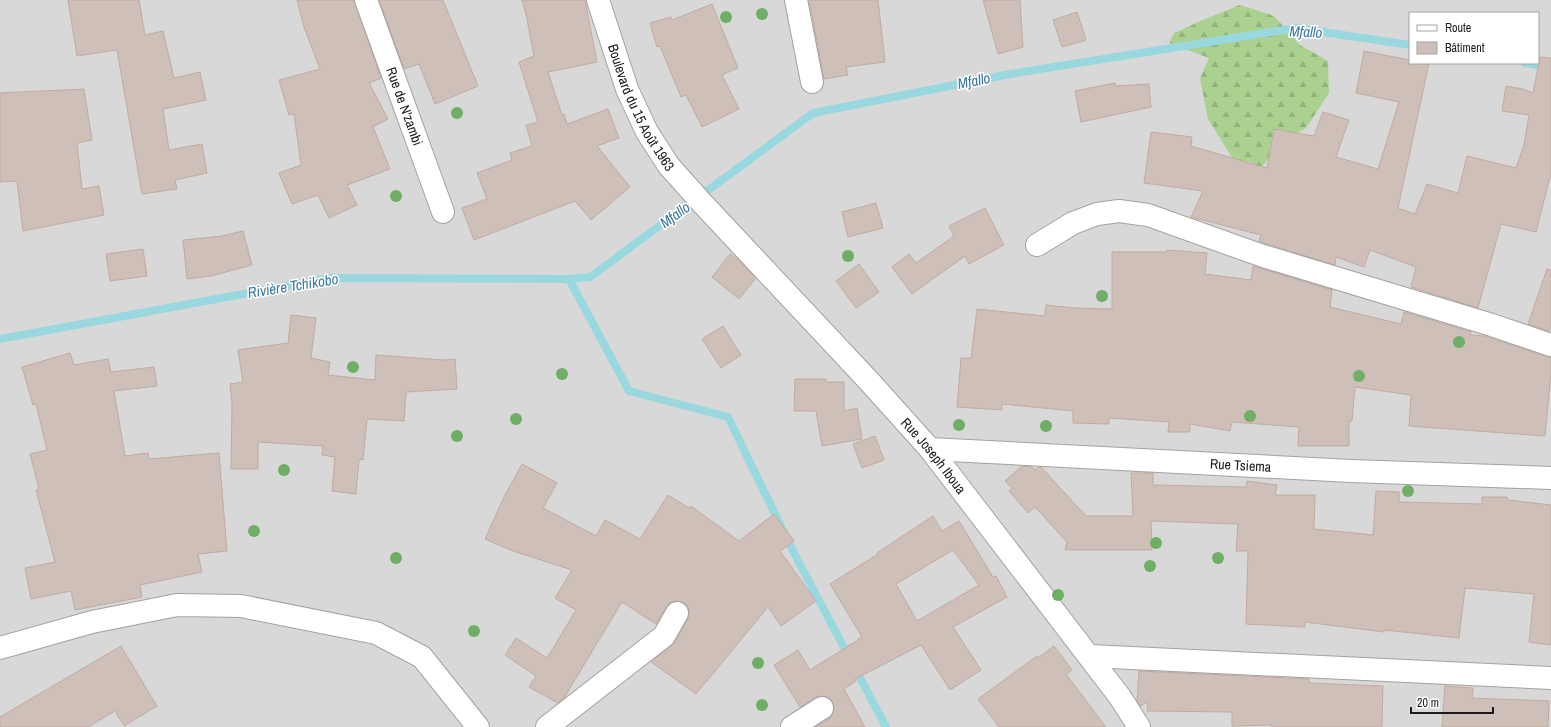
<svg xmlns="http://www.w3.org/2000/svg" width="1551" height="727" font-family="'Archivo Narrow',sans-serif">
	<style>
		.residential { fill: #d9d8d8; fill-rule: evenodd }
		.forest { fill: url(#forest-firs) }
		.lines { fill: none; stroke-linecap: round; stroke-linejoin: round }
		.stream { stroke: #9ad8e0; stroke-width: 8 }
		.building { fill: #cebfb8; stroke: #c0aba0; fill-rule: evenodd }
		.minor-casing { stroke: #a2a2a2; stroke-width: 24 }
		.minor { stroke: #fff; stroke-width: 22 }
		.tree { fill: #6eae65 }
		.labels { text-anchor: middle; stroke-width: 3; stroke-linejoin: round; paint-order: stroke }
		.street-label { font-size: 14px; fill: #1b1b1b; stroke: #fff }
		.water-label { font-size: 15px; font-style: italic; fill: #3b79a2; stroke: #fff }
	</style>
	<defs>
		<pattern id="forest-firs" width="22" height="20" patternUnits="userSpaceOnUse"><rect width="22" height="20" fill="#aad18f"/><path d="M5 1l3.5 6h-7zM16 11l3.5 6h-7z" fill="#92b37b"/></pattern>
	</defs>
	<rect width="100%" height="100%" fill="#eee7df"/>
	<!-- residential -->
	<path class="residential" d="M0 0H1551V727H0ZM1410 13H1538V63H1410Z"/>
	<!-- forest -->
	<path class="forest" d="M1240 5 1274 16 1300 45 1328 61 1329 93 1306 128 1282 142 1260 169 1249 161 1236 164 1208 119 1200 78 1209 58 1169 43 1174 33 1205 19Z"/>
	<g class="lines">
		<!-- stream -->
		<g class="stream">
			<path d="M1525 63 1551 67"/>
			<path d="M569 279 629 391 728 417 793 551 849 657"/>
			<path d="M0 339 330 278 569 279 590 277 813 113 1010 74 1296 28 1410 45"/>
			<path d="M855 668 886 727"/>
		</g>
	</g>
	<!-- building -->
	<g class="building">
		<path d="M68 0H139L145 35 163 31 174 78 200 72 206 100 163 109 169 150 202 144 207 173 175 180 177 189 142 194 117 50 77 56Z"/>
		<path d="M297 0H354L381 78 369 83 388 119 373 127 390 169 347 185 357 205 329 218 318 195 292 204 279 173 301 165 294 114 289 115 279 80 320 69 304 27Z"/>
		<path d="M379 0H443L478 86 435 104 419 64 404 69Z"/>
		<path d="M522 0H585L597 62 548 72 562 115 564 114 567 124 608 109 619 138 597 146 630 187 591 220 575 201 474 240 462 208 487 199 477 173 512 160 510 153 532 146 526 125 538 122 519 62 534 56 526 14Z"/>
		<path d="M809 0H878L885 62 846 67 848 75 824 79Z"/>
		<path d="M983 0H1020L1023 47 998 54Z"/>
		<path d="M712 4 738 68 722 75 739 109 702 127 686 95 681 97 660 46 657 47 650 23 671 17 672 20Z"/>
		<path d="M1077 12 1086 40 1062 47 1053 20Z"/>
		<path d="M1364 51 1410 60V63H1429L1398 208 1415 214 1427 184 1458 193 1467 156 1516 168 1524 145 1529 115 1502 111 1506 86 1523 89 1533 93 1540 57 1551 58V173L1536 232 1501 224 1478 308 1411 287 1416 267 1370 250 1364 267 1336 257 1335 265 1267 244 1259 241 1261 235 1191 217 1203 191 1144 183 1151 132 1192 137 1191 146 1267 168 1274 129 1314 136 1323 112 1349 120 1336 157 1378 169 1399 102 1356 93Z"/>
		<path d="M1115 83 1116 86 1149 84 1151 107 1081 122 1075 91Z"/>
		<path d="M84 89 92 140 77 143 82 189 99 186 104 215 23 231 17 181 0 182V93Z"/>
		<path d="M876 203 883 228 848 237 842 212Z"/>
		<path d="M985 208 1004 245 969 264 965 256 912 294 892 267 909 254 916 263 954 236 949 226Z"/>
		<path d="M243 231 252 265 211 276 187 279 183 240 222 236Z"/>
		<path d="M143 249 147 276 110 281 106 254Z"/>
		<path d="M1167 250 1207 253 1205 274 1251 280 1253 266 1332 290 1330 307 1401 324 1404 312 1471 332 1470 335 1485 336 1551 358V373L1545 436 1409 426 1411 395 1355 387 1352 421H1349V446H1298L1299 427 1232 422 1230 431 1190 424V432H1168L1169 422 1109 418V424L1073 423V411L1002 404V410L957 407 961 358H971L977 309 1045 316 1046 305 1074 308 1112 309V252H1167Z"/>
		<path d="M730 254 740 261 756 278 739 299 712 277Z"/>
		<path d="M859 264 879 292 856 308 836 281Z"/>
		<path d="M1547 269 1551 270V326L1549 331 1528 324Z"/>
		<path d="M291 315 316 318 311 358 330 362 328 375 375 380 376 355 445 360 455 359 457 389 406 392 404 421 367 419 363 460 359 459 356 494 332 491 335 457 322 455 323 446 258 442V469H231L232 403 230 384 243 382 238 350 288 343Z"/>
		<path d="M723 326 741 355 721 368 702 339Z"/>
		<path d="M70 353 74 365 108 359 111 372 154 367 157 386 114 391 125 456 148 453 149 459 219 453 227 551 198 554 202 572 140 585 142 597 75 610 71 591 31 599 25 568 55 562 36 490 39 489 30 454 47 450 36 404 33 405 22 367Z"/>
		<path d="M795 379H826V382H844V411L857 408 862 439 822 446 816 411H794Z"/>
		<path d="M875 436 884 460 862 468 853 444Z"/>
		<path d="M522 464 557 483 543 508 596 536 605 520 640 539 668 495 689 508 691 506 739 541 774 514 794 541 780 551 816 601 781 626 768 607 696 694 651 662 675 642 688 619 689 612 688 606 683 602 677 601 671 602 666 607 656 624 622 602 564 698 558 703 529 687 536 676 505 655 516 638 547 658 576 610 555 598 572 570 513 551 485 539 504 497Z"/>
		<path d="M1022 466 1032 467 1035 470 1039 467H1041L1086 516H1133L1131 473H1153V485L1246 487 1247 481 1277 485 1275 495H1315L1314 529 1373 535 1376 491 1399 492V502L1482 504V497H1507L1508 500 1551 505V645L1529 642 1534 594 1465 588 1459 638 1384 630V632L1305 622V627L1246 624 1248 551H1236L1238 524 1151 521 1152 550H1065L1067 542 1035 507 1028 513 1009 491 1012 488 1005 481Z"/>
		<path d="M933 516 942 531 959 521 993 577 996 576 1007 597 953 627 981 670 950 690 921 645 855 679 856 681 844 689 865 727H815L829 719 833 714 834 707 832 701 827 697 821 696 815 697 800 707 774 665 798 650 810 670 858 640V639L862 637 830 584 878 554 877 553ZM953 550 979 585 917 621 896 584Z"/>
		<path d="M121 646 157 706 124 726 115 711 88 727H0V717Z"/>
		<path d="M1054 646 1072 670 1066 674 1106 727H999L978 699 1037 656 1038 658Z"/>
		<path d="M1139 671 1309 679V683L1383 686 1382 727H1272V725L1232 726V712L1147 711 1148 702 1140 706 1137 701Z"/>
		<path d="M1445 686 1473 688 1472 698 1549 701 1548 727H1442Z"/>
	</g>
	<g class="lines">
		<defs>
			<g id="minor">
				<path id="s1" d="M366 0 443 212"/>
				<path id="s2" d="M598 0 627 89 647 132 669 166 703 204 868 380 930 449 1120 697 1139 727"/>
				<path d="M796 0 812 82"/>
				<path d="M1037 245 1073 223 1097 214 1119 211 1148 215 1263 256 1492 325 1551 345"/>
				<path id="s3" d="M930 449 1351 471 1551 478"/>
				<path d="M0 648 92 622 177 605 241 606 376 633 422 657 478 727"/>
				<path d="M1090 656 1551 678"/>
				<path d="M547 727 664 636 677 613"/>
				<path d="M792 727 822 708"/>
			</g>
		</defs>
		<!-- minor casing -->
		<use href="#minor" class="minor-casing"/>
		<!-- minor -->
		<use href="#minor" class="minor"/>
	</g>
	<!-- trees -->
	<g class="tree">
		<circle cx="762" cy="14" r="6"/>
		<circle cx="726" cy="17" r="6"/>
		<circle cx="457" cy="113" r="6"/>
		<circle cx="396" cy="196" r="6"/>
		<circle cx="848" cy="256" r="6"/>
		<circle cx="1102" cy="296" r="6"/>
		<circle cx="1459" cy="342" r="6"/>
		<circle cx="353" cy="367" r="6"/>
		<circle cx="562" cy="374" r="6"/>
		<circle cx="1359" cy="376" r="6"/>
		<circle cx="1250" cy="416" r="6"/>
		<circle cx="516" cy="419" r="6"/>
		<circle cx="959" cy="425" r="6"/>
		<circle cx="1046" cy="426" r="6"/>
		<circle cx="457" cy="436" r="6"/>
		<circle cx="284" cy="470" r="6"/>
		<circle cx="1408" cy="491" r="6"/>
		<circle cx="254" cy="531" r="6"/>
		<circle cx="1156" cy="543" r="6"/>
		<circle cx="396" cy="558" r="6"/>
		<circle cx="1218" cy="558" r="6"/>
		<circle cx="1150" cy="566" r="6"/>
		<circle cx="1058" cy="595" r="6"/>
		<circle cx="474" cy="631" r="6"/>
		<circle cx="758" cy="663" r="6"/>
		<circle cx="762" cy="705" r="6"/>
	</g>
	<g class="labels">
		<!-- street labels -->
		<g class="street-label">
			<text dy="5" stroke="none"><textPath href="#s1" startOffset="113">Rue de N'zambi</textPath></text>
			<text dy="5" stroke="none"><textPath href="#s2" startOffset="116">Boulevard du 15 Août 1963</textPath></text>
			<text dy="5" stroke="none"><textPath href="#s2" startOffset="574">Rue Joseph Iboua</textPath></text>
			<text dy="5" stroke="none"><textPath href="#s3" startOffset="311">Rue Tsiema</textPath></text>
		</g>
		<!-- water labels -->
		<g class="water-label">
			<text transform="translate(1306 32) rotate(3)" y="5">Mfallo</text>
			<text transform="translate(974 81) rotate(-11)" y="5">Mfallo</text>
			<text transform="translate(675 215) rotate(-36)" y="5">Mfallo</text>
			<text transform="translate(293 286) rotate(-9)" y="5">Rivière Tchikobo</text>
		</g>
	</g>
	<!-- legend -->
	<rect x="1409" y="12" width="130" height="52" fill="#ffffff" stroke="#a4a4a4"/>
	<rect x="1417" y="25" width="20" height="6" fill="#ffffff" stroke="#a4a4a4"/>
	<text x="1445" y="32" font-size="12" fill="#1b1b1b">Route</text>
	<rect x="1417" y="42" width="20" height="12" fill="#cebfb8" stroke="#a4a4a4"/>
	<text x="1445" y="52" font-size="12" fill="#1b1b1b">Bâtiment</text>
	<!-- scale -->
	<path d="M1411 707v6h82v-6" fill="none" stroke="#1b1b1b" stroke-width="2"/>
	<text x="1417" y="707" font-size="12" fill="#1b1b1b" stroke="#ffffff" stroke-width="3" paint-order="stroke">20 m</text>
</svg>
